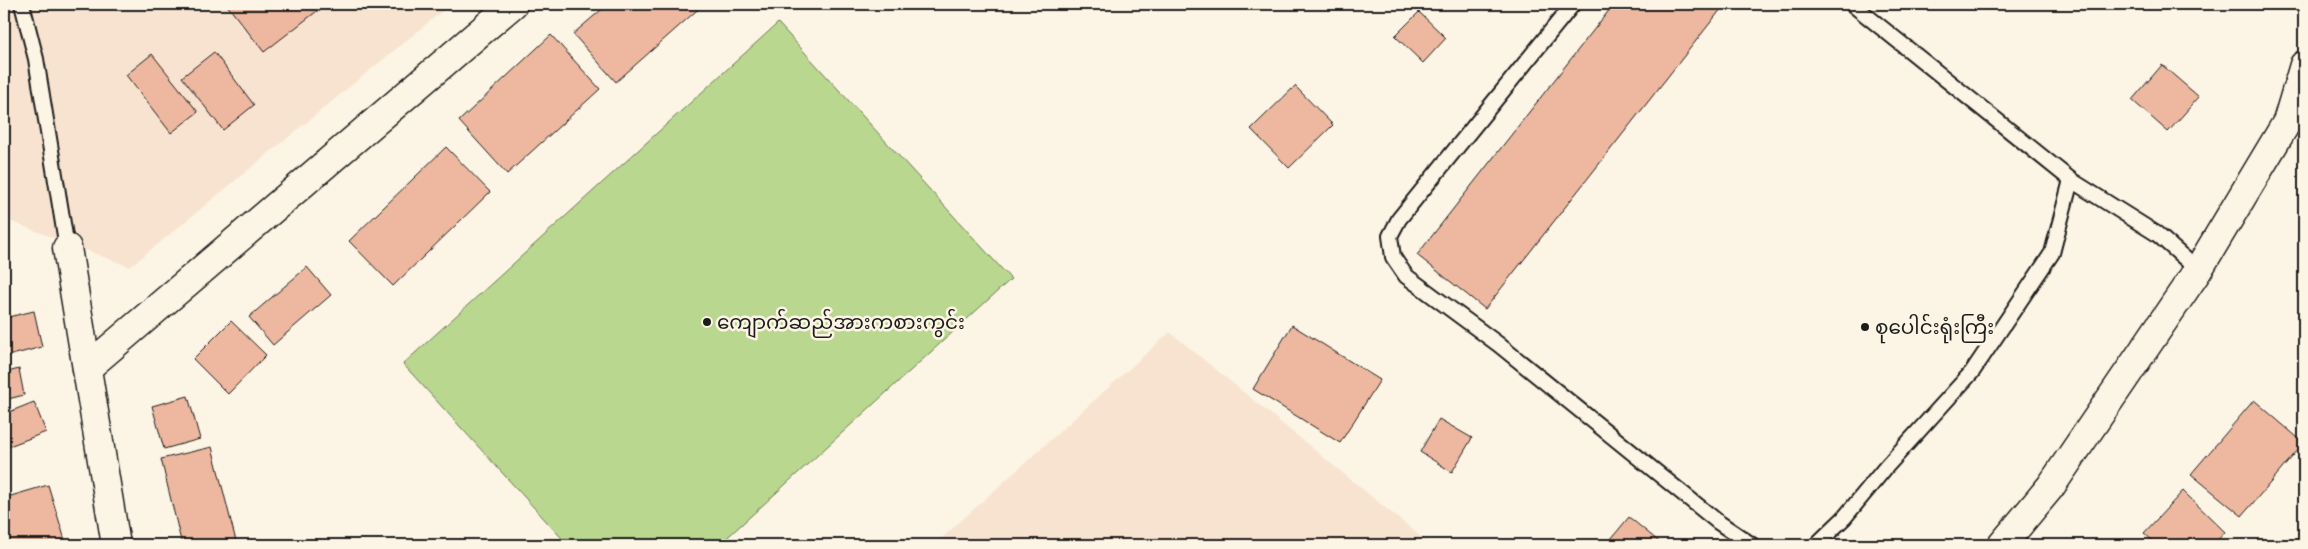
<svg xmlns="http://www.w3.org/2000/svg" width="2308" height="549" font-family="'Indie Flower','Noto Sans Myanmar',sans-serif">
	<style>
		.built { fill: #f8e3d0 }
		.green { fill: #b9d78f; stroke: #6a7a56 }
		.building { fill: #edb89f; stroke: #1c1c1c }
		.lines { fill: none; stroke-linecap: round; stroke-linejoin: round }
		.lane-casing { stroke: #1c1c1c; stroke-width: 18 }
		.street-casing { stroke: #1c1c1c; stroke-width: 31 }
		.lane { stroke: #fcf5e5; stroke-width: 14 }
		.street { stroke: #fcf5e5; stroke-width: 28 }
		.poi-dot { fill: #1c1c1c; stroke: #fcf5e5; stroke-width: 2 }
		.labels { text-anchor: middle; stroke-width: 5; stroke-linejoin: round; paint-order: stroke }
		.poi-label { font-size: 20px; fill: #1c1c1c; stroke: #fcf5e5; text-anchor: start }
	</style>
	<rect width="100%" height="100%" fill="#fcf5e5"/>
	<filter id="ink" filterUnits="userSpaceOnUse"><feTurbulence type="fractalNoise" baseFrequency=".02" numOctaves="2"/><feDisplacementMap in="SourceGraphic" scale="10" xChannelSelector="R" yChannelSelector="G"/><feConvolveMatrix kernelMatrix="1 2 1 2 8 2 1 2 1" color-interpolation-filters="sRGB"/></filter>
	<g filter="url(#ink)">
		<!-- built -->
		<g class="built">
			<path d="M4 4H451L130 267 4 219Z"/>
			<path d="M1170 332 1431 545H934Z"/>
		</g>
		<!-- green -->
		<path class="green" d="M778 23 1011 279 719 545H568L403 364Z"/>
		<!-- building -->
		<g class="building">
			<path d="M226 4H318L321 8 264 52Z"/>
			<path d="M608 4H704L616 82 573 34Z"/>
			<path d="M1614 4H1725L1485 309 1417 255Z"/>
			<path d="M1419 12 1446 38 1423 63 1395 36Z"/>
			<path d="M551 35 600 89 507 174 459 121Z"/>
			<path d="M214 52 254 105 223 130 182 77Z"/>
			<path d="M152 54 198 112 171 133 126 75Z"/>
			<path d="M2162 65 2199 97 2168 132 2132 100Z"/>
			<path d="M1295 86 1333 125 1289 168 1251 129Z"/>
			<path d="M446 147 490 192 393 286 349 241Z"/>
			<path d="M307 267 331 295 273 345 249 317Z"/>
			<path d="M34 311 42 347 4 357V318Z"/>
			<path d="M231 321 266 355 228 394 193 359Z"/>
			<path d="M1292 325 1380 380 1340 443 1253 389Z"/>
			<path d="M19 369 24 395 4 400V373Z"/>
			<path d="M188 396 200 439 164 449 152 406Z"/>
			<path d="M2254 400 2304 443 2242 516 2191 474Z"/>
			<path d="M34 402 46 432 4 448V414Z"/>
			<path d="M1439 419 1472 438 1452 472 1420 452Z"/>
			<path d="M212 447 237 545H182L161 459Z"/>
			<path d="M48 485 65 540 49 545H6L4 536V498Z"/>
			<path d="M2183 491 2225 532 2213 545H2157L2144 533Z"/>
			<path d="M1629 517 1663 545H1606Z"/>
		</g>
		<g class="lines">
			<defs>
				<g id="lane">
					<path d="M22 4 36 59 67 248"/>
					<path d="M1573 4 1399 219 1390 236 1393 257 1406 276 1498 344 1718 522 1752 545"/>
					<path d="M1852 4 2071 180 2157 234 2198 270"/>
					<path d="M1816 545 1844 518 1886 467 1972 372 2052 253 2071 180"/>
				</g>
				<g id="street">
					<path d="M67 248 116 545"/>
					<path d="M87 368 513 4"/>
					<path d="M2002 545 2051 486 2198 270 2287 122 2304 65"/>
				</g>
			</defs>
			<!-- lane casing -->
			<use href="#lane" class="lane-casing"/>
			<!-- street casing -->
			<use href="#street" class="street-casing"/>
			<!-- lane -->
			<use href="#lane" class="lane"/>
			<!-- street -->
			<use href="#street" class="street"/>
		</g>
	</g>
	<!-- markers -->
	<g class="poi-dot">
		<circle cx="707" cy="322" r="5"/>
		<circle cx="1865" cy="327" r="5"/>
	</g>
	<g class="labels">
		<!-- poi labels -->
		<g class="poi-label">
			<text x="717" y="329">ကျောက်ဆည်အားကစားကွင်း</text>
			<text x="1875" y="334">စုပေါင်းရုံးကြီး</text>
		</g>
	</g>
	<!-- margin -->
	<rect width="2308" height="549" fill="none" stroke="#fcf5e5" stroke-width="20"/>
	<rect x="10" y="10" width="2288" height="529" fill="none" stroke="#1c1c1c" stroke-width="2" filter="url(#ink)"/>
</svg>
